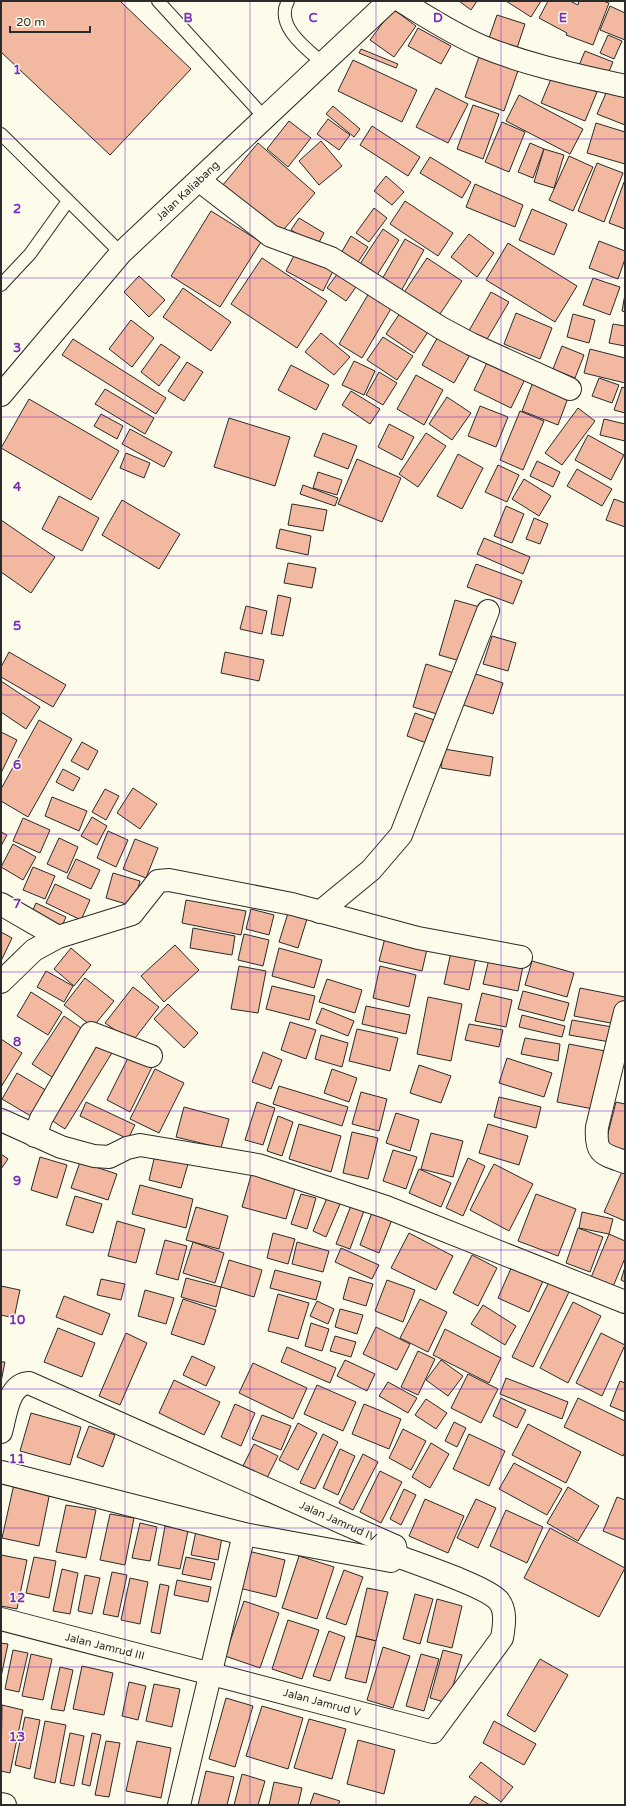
<svg xmlns="http://www.w3.org/2000/svg" width="626" height="1806" font-family="'Varela Round',sans-serif">
	<style>
		.building { fill: #f2b8a0; stroke: #2b2b2b }
		.lines { fill: none; stroke-linecap: round; stroke-linejoin: round }
		.lane-casing { stroke: #2b2b2b; stroke-width: 14 }
		.street-casing { stroke: #2b2b2b; stroke-width: 24 }
		.primary-casing { stroke: #2b2b2b; stroke-width: 24 }
		.lane { stroke: #fdfbea; stroke-width: 12 }
		.street { stroke: #fdfbea; stroke-width: 22 }
		.primary { stroke: #fdfbea; stroke-width: 22 }
		.grid { fill: none; stroke: #7b2cbf; stroke-width: 1; stroke-opacity: 0.55 }
		.labels { text-anchor: middle; stroke-width: 3; stroke-linejoin: round; paint-order: stroke }
		.street-label { font-size: 11px; fill: #2b2b2b; stroke: #fdfbea }
		.grid-label { font-size: 13px; text-anchor: middle; font-weight: bold; fill: #7b2cbf; stroke: #fdfbea; stroke-width: 3; stroke-linejoin: round; paint-order: stroke }
	</style>
	<rect width="100%" height="100%" fill="#fdfbea"/>
	<!-- building -->
	<g class="building">
		<path d="M1 1H120L191 69 110 155 1 52Z"/>
		<path d="M459 1H477L471 10Z"/>
		<path d="M506 1H541L531 17Z"/>
		<path d="M548 1H570L578 5 579 1H603L609 3 593 45 566 35 567 33 539 18Z"/>
		<path d="M610 6 625 13V40L600 30Z"/>
		<path d="M393 9 416 26 394 57 370 40Z"/>
		<path d="M497 15 525 24 516 51 488 41Z"/>
		<path d="M418 28 451 46 441 64 408 46Z"/>
		<path d="M608 35 622 41 614 59 600 53Z"/>
		<path d="M361 49 398 64 396 68 359 53Z"/>
		<path d="M481 51 520 65 504 111 465 97Z"/>
		<path d="M585 51 613 62 605 81 577 70Z"/>
		<path d="M353 60 417 90 402 122 338 91Z"/>
		<path d="M553 74 597 92 585 121 541 103Z"/>
		<path d="M609 86 625 92V125L597 114Z"/>
		<path d="M436 88 468 104 448 143 416 127Z"/>
		<path d="M519 95 583 129 570 154 506 121Z"/>
		<path d="M473 105 499 114 483 159 457 149Z"/>
		<path d="M333 106 360 129 354 137 326 114Z"/>
		<path d="M328 119 350 135 339 150 317 134Z"/>
		<path d="M289 121 311 138 288 167 267 149Z"/>
		<path d="M502 122 525 132 509 172 485 162Z"/>
		<path d="M596 123 625 132V164L587 153Z"/>
		<path d="M372 126 420 157 408 176 360 145Z"/>
		<path d="M321 141 342 166 319 185 299 161Z"/>
		<path d="M258 143 315 193 279 235 222 186Z"/>
		<path d="M530 143 544 149 533 178 518 172Z"/>
		<path d="M544 149 564 155 554 188 534 182Z"/>
		<path d="M569 156 593 167 573 211 549 200Z"/>
		<path d="M430 157 471 182 462 198 420 173Z"/>
		<path d="M597 163 623 173 604 222 578 211Z"/>
		<path d="M386 176 404 192 392 205 374 191Z"/>
		<path d="M624 182H625V229L609 223Z"/>
		<path d="M475 184 523 205 515 227 466 207Z"/>
		<path d="M405 201 453 233 438 256 390 224Z"/>
		<path d="M374 208 387 218 369 242 356 233Z"/>
		<path d="M532 209 567 224 554 255 519 240Z"/>
		<path d="M211 211 261 242 220 307 171 276Z"/>
		<path d="M299 218 324 233 317 246 291 230Z"/>
		<path d="M383 229 399 240 377 275 360 264Z"/>
		<path d="M469 234 494 253 477 277 451 257Z"/>
		<path d="M351 236 368 247 356 265 340 255Z"/>
		<path d="M405 239 424 250 400 293 381 281Z"/>
		<path d="M599 241 625 251V259L618 279 589 268Z"/>
		<path d="M508 243 577 286 555 322 486 280Z"/>
		<path d="M299 246 336 265 323 291 286 271Z"/>
		<path d="M262 258 327 301 297 348 231 304Z"/>
		<path d="M427 258 462 281 436 320 401 297Z"/>
		<path d="M343 266 361 280 346 301 327 288Z"/>
		<path d="M139 276 165 300 149 317 124 292Z"/>
		<path d="M593 278 620 287 610 315 583 305Z"/>
		<path d="M183 288 231 322 211 351 163 317Z"/>
		<path d="M491 292 509 302 483 346 466 336Z"/>
		<path d="M369 293 392 307 362 358 339 344Z"/>
		<path d="M625 294V312L622 311Z"/>
		<path d="M402 310 430 329 414 353 386 334Z"/>
		<path d="M516 313 552 328 540 359 504 344Z"/>
		<path d="M573 314 595 320 589 343 567 337Z"/>
		<path d="M131 320 154 338 132 367 109 349Z"/>
		<path d="M613 324 625 326V346L609 343Z"/>
		<path d="M321 333 350 357 334 375 305 352Z"/>
		<path d="M439 335 471 353 454 383 422 365Z"/>
		<path d="M383 337 413 356 397 380 367 360Z"/>
		<path d="M73 339 166 398 156 414 62 355Z"/>
		<path d="M161 344 180 357 159 386 141 372Z"/>
		<path d="M562 346 584 355 575 378 553 369Z"/>
		<path d="M590 349 625 358V383L584 373Z"/>
		<path d="M491 354 528 373 511 408 474 390Z"/>
		<path d="M354 361 375 371 364 395 342 385Z"/>
		<path d="M187 362 203 372 184 401 168 391Z"/>
		<path d="M291 365 329 385 316 410 278 390Z"/>
		<path d="M379 372 397 383 383 405 366 395Z"/>
		<path d="M416 375 443 390 424 425 397 409Z"/>
		<path d="M599 378 619 385 612 403 592 396Z"/>
		<path d="M533 382 569 395 558 425 522 411Z"/>
		<path d="M622 387 625 388V413L614 410Z"/>
		<path d="M105 389 154 418 145 434 95 404Z"/>
		<path d="M351 391 380 409 370 424 342 405Z"/>
		<path d="M447 397 471 413 452 440 429 424Z"/>
		<path d="M29 399 119 451 91 500 1 448Z"/>
		<path d="M480 406 508 417 496 447 468 436Z"/>
		<path d="M578 408 595 421 562 465 545 453Z"/>
		<path d="M520 411 544 421 523 470 500 460Z"/>
		<path d="M101 414 123 426 117 439 94 426Z"/>
		<path d="M229 418 290 437 275 486 214 467Z"/>
		<path d="M604 419 625 424V441L600 435Z"/>
		<path d="M389 424 414 437 402 460 378 447Z"/>
		<path d="M130 429 172 452 164 467 122 444Z"/>
		<path d="M323 433 357 446 348 469 314 456Z"/>
		<path d="M426 433 446 446 418 487 399 474Z"/>
		<path d="M588 435 624 455 611 480 575 460Z"/>
		<path d="M126 453 150 463 144 478 120 468Z"/>
		<path d="M458 454 483 468 462 509 437 496Z"/>
		<path d="M357 459 401 478 382 522 338 504Z"/>
		<path d="M537 461 560 472 553 487 530 476Z"/>
		<path d="M498 465 519 475 507 502 485 492Z"/>
		<path d="M577 469 612 489 602 506 567 486Z"/>
		<path d="M318 472 342 480 337 495 313 488Z"/>
		<path d="M524 479 551 496 539 516 512 499Z"/>
		<path d="M303 485 338 498 335 506 300 494Z"/>
		<path d="M59 496 99 518 82 551 42 529Z"/>
		<path d="M614 499 625 503V527L606 520Z"/>
		<path d="M122 500 180 534 159 569 102 535Z"/>
		<path d="M292 504 327 510 323 531 288 525Z"/>
		<path d="M506 506 524 514 512 543 494 536Z"/>
		<path d="M534 518 548 524 540 544 526 539Z"/>
		<path d="M1 520 55 557 31 593 1 572Z"/>
		<path d="M280 529 311 536 308 555 276 548Z"/>
		<path d="M484 538 530 557 523 574 477 554Z"/>
		<path d="M288 563 316 568 312 588 284 583Z"/>
		<path d="M476 564 522 581 513 604 467 587Z"/>
		<path d="M278 595 291 598 283 636 271 634Z"/>
		<path d="M455 600 483 608 467 663 439 655Z"/>
		<path d="M246 606 267 611 262 634 240 629Z"/>
		<path d="M492 636 516 643 508 671 483 664Z"/>
		<path d="M9 652 66 685 53 707 1 677V667Z"/>
		<path d="M225 652 264 660 259 681 221 673Z"/>
		<path d="M426 664 457 674 444 716 413 707Z"/>
		<path d="M467 671 503 683 493 714 457 703Z"/>
		<path d="M1 681 40 707 26 729 1 712Z"/>
		<path d="M415 713 440 722 432 745 407 736Z"/>
		<path d="M39 720 72 739 28 817 1 801V789Z"/>
		<path d="M1 732 17 740 1 773Z"/>
		<path d="M82 742 98 751 88 770 71 761Z"/>
		<path d="M444 749 493 757 490 776 441 768Z"/>
		<path d="M63 769 80 778 73 791 56 782Z"/>
		<path d="M133 788 157 804 140 829 117 813Z"/>
		<path d="M105 789 119 796 106 820 92 812Z"/>
		<path d="M52 797 87 811 79 831 45 816Z"/>
		<path d="M92 817 107 826 97 845 81 836Z"/>
		<path d="M23 818 50 830 40 853 13 841Z"/>
		<path d="M108 831 128 840 116 867 97 858Z"/>
		<path d="M1 832 7 835 1 846Z"/>
		<path d="M59 838 78 847 67 873 47 864Z"/>
		<path d="M135 839 158 848 146 878 123 869Z"/>
		<path d="M13 844 36 857 23 880 1 867Z"/>
		<path d="M76 859 100 870 91 889 67 878Z"/>
		<path d="M33 867 55 876 45 899 23 890Z"/>
		<path d="M113 873 140 881 133 906 106 898Z"/>
		<path d="M55 884 90 900 81 920 46 903Z"/>
		<path d="M186 900 246 911 241 935 182 923Z"/>
		<path d="M36 903 66 917 62 926 32 912Z"/>
		<path d="M251 909 274 915 269 935 246 929Z"/>
		<path d="M288 913 307 919 298 948 279 942Z"/>
		<path d="M193 928 235 936 232 955 190 948Z"/>
		<path d="M1 932 12 938 1 961Z"/>
		<path d="M244 934 269 940 263 966 238 960Z"/>
		<path d="M385 938 427 949 422 971 379 961Z"/>
		<path d="M175 945 199 970 164 1002 141 976Z"/>
		<path d="M71 948 91 965 74 986 54 969Z"/>
		<path d="M279 948 322 960 314 988 272 976Z"/>
		<path d="M451 952 476 958 469 990 444 984Z"/>
		<path d="M489 959 523 966 518 991 483 984Z"/>
		<path d="M532 961 574 973 567 997 525 985Z"/>
		<path d="M239 966 266 971 258 1013 231 1009Z"/>
		<path d="M380 966 416 975 409 1007 373 998Z"/>
		<path d="M46 971 73 986 64 1002 37 987Z"/>
		<path d="M85 978 114 1001 93 1027 64 1005Z"/>
		<path d="M327 979 362 990 355 1013 319 1002Z"/>
		<path d="M272 986 315 996 309 1020 266 1009Z"/>
		<path d="M133 987 159 1007 132 1042 105 1023Z"/>
		<path d="M580 988 625 997 621 1025 574 1016Z"/>
		<path d="M523 991 569 1003 564 1021 518 1009Z"/>
		<path d="M31 992 62 1012 48 1035 17 1016Z"/>
		<path d="M482 993 512 1000 506 1027 475 1021Z"/>
		<path d="M428 997 462 1004 451 1061 417 1054Z"/>
		<path d="M168 1004 198 1033 184 1048 154 1019Z"/>
		<path d="M366 1006 410 1015 406 1034 362 1024Z"/>
		<path d="M322 1008 354 1021 348 1036 316 1023Z"/>
		<path d="M522 1015 565 1026 562 1037 519 1027Z"/>
		<path d="M64 1016 87 1032 55 1079 32 1064Z"/>
		<path d="M572 1020 618 1028 616 1043 569 1035Z"/>
		<path d="M290 1022 316 1030 306 1059 281 1050Z"/>
		<path d="M469 1024 503 1030 499 1047 465 1040Z"/>
		<path d="M357 1029 398 1038 390 1071 349 1061Z"/>
		<path d="M95 1035 115 1048 65 1129 45 1116Z"/>
		<path d="M321 1035 348 1043 342 1067 315 1059Z"/>
		<path d="M525 1038 560 1044 558 1061 521 1054Z"/>
		<path d="M1 1039 22 1053 1 1087Z"/>
		<path d="M569 1044 605 1051 593 1109 557 1102Z"/>
		<path d="M132 1050 155 1061 130 1112 107 1100Z"/>
		<path d="M263 1052 282 1060 271 1089 252 1082Z"/>
		<path d="M507 1058 552 1073 544 1097 499 1083Z"/>
		<path d="M419 1065 451 1076 441 1103 410 1093Z"/>
		<path d="M155 1069 184 1083 159 1133 130 1119Z"/>
		<path d="M332 1069 357 1078 349 1102 324 1093Z"/>
		<path d="M17 1073 49 1092 34 1118 2 1099Z"/>
		<path d="M279 1086 348 1107 342 1126 273 1104Z"/>
		<path d="M361 1092 387 1099 379 1131 352 1124Z"/>
		<path d="M499 1097 541 1107 536 1128 494 1117Z"/>
		<path d="M86 1102 135 1125 128 1139 80 1116Z"/>
		<path d="M257 1102 275 1108 263 1145 245 1140Z"/>
		<path d="M616 1102 625 1104V1154L604 1149Z"/>
		<path d="M184 1107 229 1119 221 1148 176 1137Z"/>
		<path d="M396 1113 419 1120 410 1151 386 1143Z"/>
		<path d="M278 1116 293 1122 282 1156 267 1151Z"/>
		<path d="M299 1124 341 1136 331 1172 289 1159Z"/>
		<path d="M488 1124 528 1136 519 1165 479 1153Z"/>
		<path d="M352 1132 378 1138 368 1179 343 1173Z"/>
		<path d="M431 1133 463 1141 453 1177 421 1169Z"/>
		<path d="M393 1150 417 1157 406 1189 383 1181Z"/>
		<path d="M1 1154 8 1159 1 1169Z"/>
		<path d="M155 1155 188 1164 181 1188 149 1180Z"/>
		<path d="M40 1157 67 1165 57 1198 31 1190Z"/>
		<path d="M468 1158 485 1166 463 1216 446 1208Z"/>
		<path d="M80 1162 117 1174 108 1200 71 1188Z"/>
		<path d="M494 1164 533 1184 509 1231 470 1210Z"/>
		<path d="M625 1165V1221L604 1212Z"/>
		<path d="M419 1169 451 1183 441 1207 409 1193Z"/>
		<path d="M252 1172 296 1185 286 1219 242 1207Z"/>
		<path d="M140 1185 193 1199 186 1228 132 1214Z"/>
		<path d="M301 1194 316 1198 307 1229 291 1224Z"/>
		<path d="M536 1194 576 1209 558 1256 518 1241Z"/>
		<path d="M75 1196 102 1204 93 1233 66 1225Z"/>
		<path d="M327 1198 340 1204 326 1237 313 1231Z"/>
		<path d="M352 1203 365 1208 350 1249 336 1244Z"/>
		<path d="M196 1207 228 1216 219 1249 186 1240Z"/>
		<path d="M373 1210 393 1217 379 1253 360 1245Z"/>
		<path d="M582 1212 613 1219 609 1234 579 1228Z"/>
		<path d="M117 1221 145 1229 136 1263 108 1256Z"/>
		<path d="M578 1228 603 1237 590 1272 566 1263Z"/>
		<path d="M273 1233 295 1239 288 1264 267 1258Z"/>
		<path d="M409 1233 453 1256 436 1290 391 1268Z"/>
		<path d="M609 1234 625 1241V1258L612 1289 590 1280Z"/>
		<path d="M165 1240 187 1246 178 1280 156 1274Z"/>
		<path d="M193 1242 224 1253 215 1283 183 1273Z"/>
		<path d="M297 1242 329 1251 323 1272 292 1264Z"/>
		<path d="M341 1248 379 1265 372 1279 335 1262Z"/>
		<path d="M472 1255 497 1268 478 1306 453 1293Z"/>
		<path d="M229 1260 262 1270 254 1297 221 1287Z"/>
		<path d="M512 1266 543 1281 529 1312 498 1298Z"/>
		<path d="M625 1267V1282L621 1280Z"/>
		<path d="M275 1270 321 1282 316 1300 270 1288Z"/>
		<path d="M349 1277 373 1284 366 1306 343 1299Z"/>
		<path d="M186 1278 221 1287 216 1307 181 1297Z"/>
		<path d="M101 1279 125 1284 121 1300 97 1295Z"/>
		<path d="M387 1280 415 1290 403 1322 375 1311Z"/>
		<path d="M549 1282 569 1292 533 1367 512 1357Z"/>
		<path d="M1 1286 20 1290 14 1318 1 1315Z"/>
		<path d="M145 1290 174 1298 166 1324 138 1316Z"/>
		<path d="M278 1294 309 1303 298 1339 268 1331Z"/>
		<path d="M64 1296 110 1314 102 1335 56 1317Z"/>
		<path d="M183 1299 216 1310 204 1345 171 1334Z"/>
		<path d="M420 1299 447 1312 428 1352 400 1338Z"/>
		<path d="M317 1301 334 1309 328 1324 310 1316Z"/>
		<path d="M573 1302 601 1316 568 1383 540 1368Z"/>
		<path d="M483 1305 516 1326 505 1345 471 1324Z"/>
		<path d="M340 1309 363 1315 357 1334 335 1327Z"/>
		<path d="M311 1323 329 1329 322 1351 305 1346Z"/>
		<path d="M376 1327 410 1344 397 1370 363 1354Z"/>
		<path d="M58 1328 95 1343 82 1377 44 1362Z"/>
		<path d="M445 1329 501 1358 489 1383 433 1355Z"/>
		<path d="M126 1333 147 1343 120 1405 99 1396Z"/>
		<path d="M601 1333 625 1345 602 1396 576 1383Z"/>
		<path d="M335 1336 356 1342 351 1357 330 1351Z"/>
		<path d="M287 1347 336 1368 330 1383 281 1362Z"/>
		<path d="M418 1351 435 1359 418 1395 401 1387Z"/>
		<path d="M192 1356 215 1367 206 1386 183 1375Z"/>
		<path d="M345 1360 375 1374 367 1391 337 1376Z"/>
		<path d="M441 1360 463 1376 448 1396 426 1380Z"/>
		<path d="M1 1362H5L1 1382Z"/>
		<path d="M253 1363 307 1388 293 1419 239 1393Z"/>
		<path d="M468 1374 498 1389 481 1423 451 1408Z"/>
		<path d="M506 1378 568 1402 562 1419 500 1394Z"/>
		<path d="M174 1380 220 1402 204 1435 159 1413Z"/>
		<path d="M620 1381 625 1383V1412L610 1406Z"/>
		<path d="M388 1382 417 1398 408 1413 379 1396Z"/>
		<path d="M317 1385 356 1402 343 1431 304 1414Z"/>
		<path d="M501 1398 526 1410 517 1428 493 1416Z"/>
		<path d="M578 1398 625 1421V1452L623 1456 564 1427Z"/>
		<path d="M426 1399 447 1413 436 1429 415 1415Z"/>
		<path d="M235 1404 255 1413 241 1446 221 1437Z"/>
		<path d="M364 1404 401 1419 389 1449 352 1434Z"/>
		<path d="M31 1413 81 1427 70 1465 20 1451Z"/>
		<path d="M262 1415 291 1426 281 1450 252 1439Z"/>
		<path d="M454 1422 466 1428 457 1447 445 1441Z"/>
		<path d="M298 1423 317 1433 298 1470 279 1460Z"/>
		<path d="M528 1424 581 1452 566 1483 512 1455Z"/>
		<path d="M89 1426 115 1435 103 1467 77 1457Z"/>
		<path d="M403 1429 426 1441 411 1470 389 1458Z"/>
		<path d="M323 1434 338 1442 315 1489 300 1483Z"/>
		<path d="M469 1434 505 1451 489 1486 453 1469Z"/>
		<path d="M431 1443 449 1454 430 1488 412 1477Z"/>
		<path d="M254 1444 278 1456 267 1478 243 1466Z"/>
		<path d="M340 1449 355 1456 338 1495 323 1488Z"/>
		<path d="M363 1454 378 1462 353 1510 339 1503Z"/>
		<path d="M514 1463 562 1489 547 1515 499 1489Z"/>
		<path d="M380 1471 402 1482 381 1523 360 1512Z"/>
		<path d="M14 1484 50 1492 39 1546 2 1538Z"/>
		<path d="M568 1487 599 1506 578 1541 547 1523Z"/>
		<path d="M404 1489 416 1495 401 1525 390 1519Z"/>
		<path d="M617 1497 625 1500V1540L603 1531Z"/>
		<path d="M425 1499 464 1516 448 1553 409 1536Z"/>
		<path d="M476 1499 496 1508 478 1548 457 1538Z"/>
		<path d="M66 1505 96 1510 86 1558 56 1552Z"/>
		<path d="M506 1510 543 1527 527 1563 490 1546Z"/>
		<path d="M110 1514 134 1518 125 1565 100 1560Z"/>
		<path d="M140 1523 157 1527 150 1561 132 1558Z"/>
		<path d="M165 1526 188 1531 180 1569 158 1565Z"/>
		<path d="M550 1528 625 1568 599 1617 524 1578Z"/>
		<path d="M196 1531 222 1537 218 1560 191 1555Z"/>
		<path d="M248 1551 285 1560 276 1597 239 1588Z"/>
		<path d="M1 1555 27 1560 17 1609 1 1606Z"/>
		<path d="M299 1556 334 1567 317 1619 282 1608Z"/>
		<path d="M34 1557 56 1561 49 1598 26 1593Z"/>
		<path d="M186 1557 215 1563 211 1580 182 1574Z"/>
		<path d="M62 1569 78 1573 70 1614 53 1611Z"/>
		<path d="M344 1570 363 1577 346 1625 326 1618Z"/>
		<path d="M112 1572 127 1575 118 1617 103 1614Z"/>
		<path d="M85 1575 100 1578 92 1614 78 1611Z"/>
		<path d="M130 1578 148 1582 140 1624 121 1620Z"/>
		<path d="M177 1580 211 1587 208 1602 174 1595Z"/>
		<path d="M160 1584 169 1586 160 1634 151 1632Z"/>
		<path d="M367 1588 388 1592 376 1641 356 1636Z"/>
		<path d="M415 1594 433 1599 420 1644 403 1639Z"/>
		<path d="M437 1599 462 1606 452 1648 427 1642Z"/>
		<path d="M244 1601 279 1613 260 1668 225 1656Z"/>
		<path d="M288 1620 319 1630 302 1679 272 1669Z"/>
		<path d="M329 1631 345 1637 330 1681 313 1676Z"/>
		<path d="M356 1636 376 1641 366 1683 345 1678Z"/>
		<path d="M1 1643 8 1644 1 1677Z"/>
		<path d="M383 1647 410 1656 393 1708 367 1700Z"/>
		<path d="M13 1650 28 1653 19 1692 5 1689Z"/>
		<path d="M443 1650 462 1655 448 1703 430 1698Z"/>
		<path d="M31 1654 52 1659 43 1700 22 1696Z"/>
		<path d="M421 1654 439 1659 424 1711 406 1706Z"/>
		<path d="M540 1659 568 1675 535 1732 507 1715Z"/>
		<path d="M82 1666 113 1673 104 1715 73 1709Z"/>
		<path d="M60 1667 73 1670 64 1711 51 1709Z"/>
		<path d="M129 1682 146 1686 138 1720 122 1716Z"/>
		<path d="M154 1684 180 1689 172 1727 146 1721Z"/>
		<path d="M226 1698 253 1706 235 1767 209 1759Z"/>
		<path d="M2 1705 23 1710 10 1773 1 1771Z"/>
		<path d="M262 1706 303 1718 288 1769 246 1756Z"/>
		<path d="M25 1717 40 1720 30 1769 15 1765Z"/>
		<path d="M309 1719 346 1729 332 1779 294 1768Z"/>
		<path d="M45 1721 66 1725 55 1783 34 1778Z"/>
		<path d="M494 1721 536 1744 524 1765 483 1743Z"/>
		<path d="M70 1733 84 1736 74 1786 60 1783Z"/>
		<path d="M92 1733 101 1735 90 1786 82 1784Z"/>
		<path d="M358 1740 395 1750 384 1794 347 1784Z"/>
		<path d="M106 1741 120 1743 109 1797 95 1795Z"/>
		<path d="M137 1741 171 1748 161 1798 126 1791Z"/>
		<path d="M481 1762 513 1787 501 1802 469 1777Z"/>
		<path d="M206 1771 234 1777 227 1805H198Z"/>
		<path d="M242 1774 265 1781 258 1805H234Z"/>
		<path d="M274 1782 302 1788 298 1805H269Z"/>
		<path d="M314 1793 340 1801 338 1805H310Z"/>
		<path d="M475 1796 490 1805H469Z"/>
	</g>
	<g class="lines">
		<defs>
			<g id="lane">
				<path d="M158 1 265 118"/>
				<path d="M288 1C274 26 308 50 324 64"/>
				<path d="M1 134 121 253"/>
				<path d="M1 285 30 254 68 201"/>
			</g>
			<g id="street">
				<path d="M401 1C427 17 453 34 481 46 527 65 577 75 625 86"/>
				<path d="M200 181 271 236 331 258 441 328 471 344 570 389"/>
				<path d="M1 904 58 937"/>
				<path d="M320 912 371 870 401 835 488 611"/>
				<path d="M1 982 34 950 58 937 132 914 158 881 169 880 292 904 418 938 521 957"/>
				<path d="M625 1012 597 1127C595 1154 602 1154 625 1162"/>
				<path d="M1 1120 61 1147 94 1156 109 1157 127 1148 140 1145 258 1165 386 1207 625 1302"/>
				<path d="M35 1136 41 1119 91 1033 151 1056"/>
				<path id="s1" d="M1 1432C6 1415 8 1384 29 1383L379 1539 395 1546 397 1556C418 1564 485 1586 498 1600 507 1610 504 1626 502 1638L433 1732 1 1619"/>
				<path d="M1 1472 244 1534 391 1561 397 1556"/>
				<path d="M1 1804 5 1805"/>
				<path d="M179 1805 244 1534"/>
			</g>
			<g id="primary">
				<path id="s2" d="M1 395 121 253 389 1"/>
			</g>
		</defs>
		<!-- lane casing -->
		<use href="#lane" class="lane-casing"/>
		<!-- street casing -->
		<use href="#street" class="street-casing"/>
		<!-- primary casing -->
		<use href="#primary" class="primary-casing"/>
		<!-- lane -->
		<use href="#lane" class="lane"/>
		<!-- street -->
		<use href="#street" class="street"/>
		<!-- primary -->
		<use href="#primary" class="primary"/>
	</g>
	<!-- grid -->
	<path class="grid" d="M125 1V1805M250 1V1805M376 1V1805M501 1V1805M1 139H625M1 278H625M1 417H625M1 556H625M1 695H625M1 834H625M1 972H625M1 1111H625M1 1250H625M1 1389H625M1 1528H625M1 1667H625"/>
	<g class="labels">
		<!-- street labels -->
		<g class="street-label">
			<text dy="4" stroke="none"><textPath href="#s2" startOffset="277">Jalan Kaliabang</textPath></text>
			<text dy="4" stroke="none"><textPath href="#s1" startOffset="399">Jalan Jamrud IV</textPath></text>
			<text transform="translate(105 1646) rotate(14)" y="4">Jalan Jamrud III</text>
			<text transform="translate(322 1702) rotate(15)" y="4">Jalan Jamrud V</text>
		</g>
	</g>
	<g class="grid-label">
		<text x="188" y="22">B</text>
		<text x="313" y="22">C</text>
		<text x="438" y="22">D</text>
		<text x="563" y="22">E</text>
		<text x="17" y="74">1</text>
		<text x="17" y="213">2</text>
		<text x="17" y="352">3</text>
		<text x="17" y="491">4</text>
		<text x="17" y="630">5</text>
		<text x="17" y="769">6</text>
		<text x="17" y="908">7</text>
		<text x="17" y="1046">8</text>
		<text x="17" y="1185">9</text>
		<text x="17" y="1324">10</text>
		<text x="17" y="1463">11</text>
		<text x="17" y="1602">12</text>
		<text x="17" y="1741">13</text>
	</g>
	<!-- border -->
	<rect width="626" height="1806" fill="none" stroke="#2b2b2b" stroke-width="4"/>
	<!-- scale -->
	<path d="M10 26v6h80v-6" fill="none" stroke="#2b2b2b" stroke-width="2"/>
	<text x="16" y="26" font-size="12" fill="#2b2b2b" stroke="#fdfbea" stroke-width="3" paint-order="stroke">20 m</text>
</svg>
